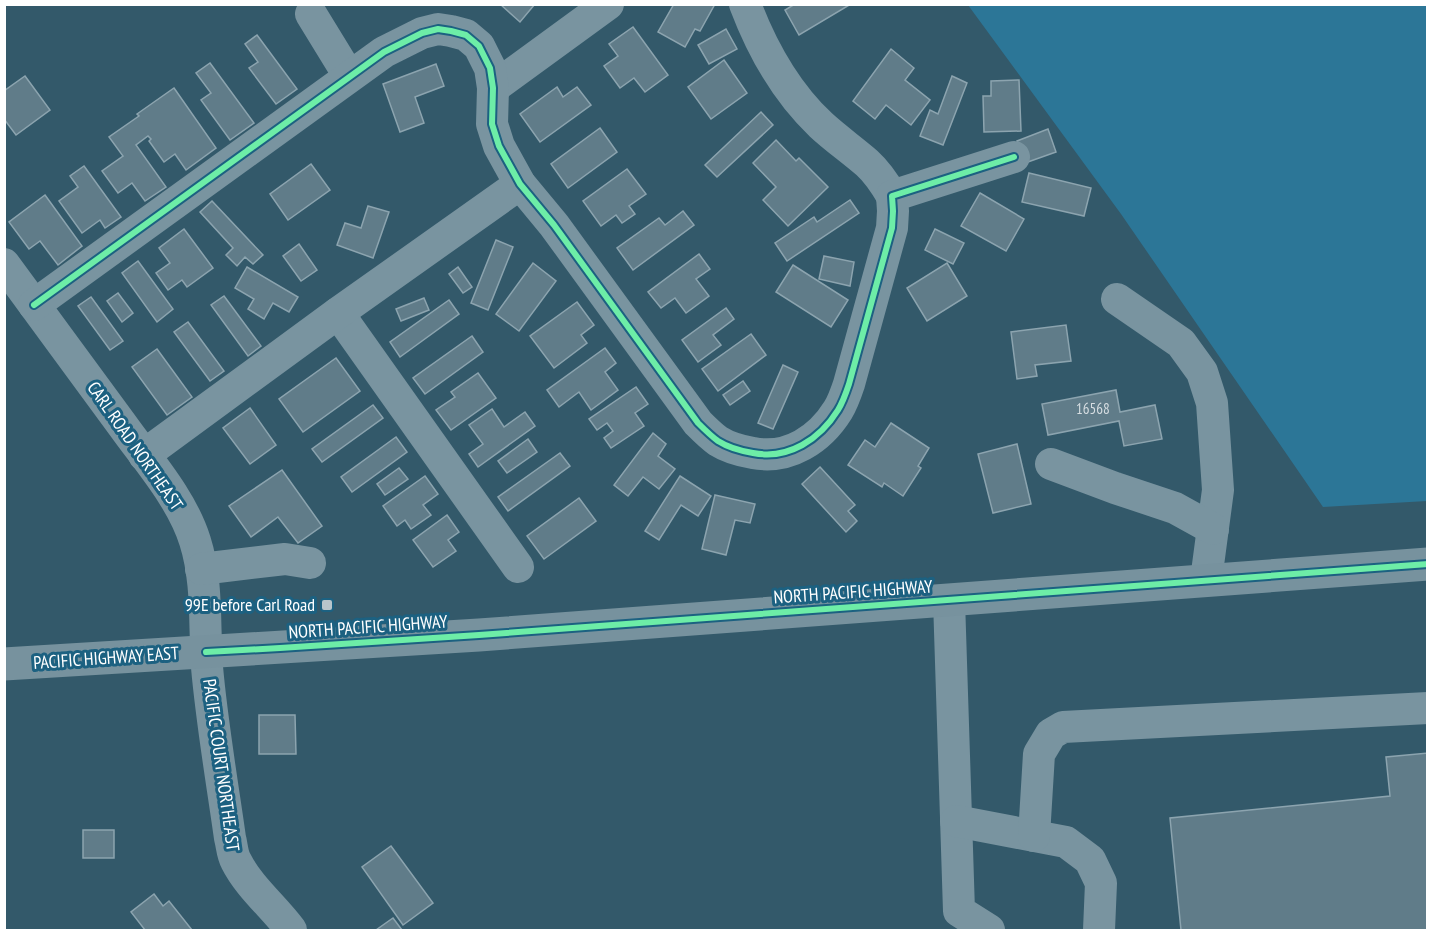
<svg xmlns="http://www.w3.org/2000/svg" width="1432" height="935" font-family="'PT Sans Narrow',sans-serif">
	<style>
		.green { fill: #2c7697 }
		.building { fill: #607c89; stroke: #8ca4af; stroke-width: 1.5 }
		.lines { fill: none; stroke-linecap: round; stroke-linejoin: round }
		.minor { stroke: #7994a0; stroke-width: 32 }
		.major { stroke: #77929e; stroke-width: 33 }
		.cycleway-casing { stroke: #1c6181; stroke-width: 10 }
		.cycleway { stroke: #6deda7; stroke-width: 6 }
		.poi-dot { fill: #b8c5cb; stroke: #1c6181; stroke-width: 2 }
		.labels { text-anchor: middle; stroke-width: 6; stroke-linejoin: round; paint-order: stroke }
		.number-label { font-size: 15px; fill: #d7dee2 }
		.street-label { font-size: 18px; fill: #fff; stroke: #1c6181 }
		.poi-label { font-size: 18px; fill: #fff; stroke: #1c6181; text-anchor: end }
	</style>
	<rect width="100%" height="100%" fill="#33596a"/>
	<!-- green -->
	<path class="green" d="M968 5H1427V501L1323 507 1121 214Z"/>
	<!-- building -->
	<g class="building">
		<path d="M500 4H535L520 22Z"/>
		<path d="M674 4H715L700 31 695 29 685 47 658 32Z"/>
		<path d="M795 4H851L799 35 785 10Z"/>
		<path d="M633 27 668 75 645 92 634 78 620 88 604 66 618 56 609 44Z"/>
		<path d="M726 29 737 49 709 64 698 45Z"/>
		<path d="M257 35 297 89 276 104 249 68 258 62 245 44Z"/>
		<path d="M891 49 914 68 905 80 930 100 911 125 886 105 875 119 853 101Z"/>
		<path d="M724 60 747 93 711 119 688 87Z"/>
		<path d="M210 63 254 123 230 140 201 100 211 93 196 73Z"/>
		<path d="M436 64 444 86 415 97 424 123 400 132 383 84Z"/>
		<path d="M25 76 50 110 16 135 4 119V91Z"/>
		<path d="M952 76 967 83 943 145 920 136 930 110 938 114Z"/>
		<path d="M1019 80 1021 131 984 132 983 96H991V81Z"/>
		<path d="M557 87 563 97 577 87 591 105 540 142 520 114Z"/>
		<path d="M174 88 216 148 186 170 175 154 164 162 149 141 151 139 148 136 136 145 166 187 145 201 132 183 118 193 102 171 123 156 109 137 139 116 137 114Z"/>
		<path d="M761 112 773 125 717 177 705 165Z"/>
		<path d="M600 128 617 152 568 188 551 164Z"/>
		<path d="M1048 129 1056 152 1025 163 1017 141Z"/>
		<path d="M776 140 796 161 799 158 828 187 788 226 763 200 776 187 753 163Z"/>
		<path d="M311 164 330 190 288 220 270 194Z"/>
		<path d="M84 166 121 217 105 228 100 220 82 233 59 201 78 187 70 176Z"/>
		<path d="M627 169 646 194 629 206 635 214 622 223 616 215 601 226 583 201Z"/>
		<path d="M1029 173 1091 188 1084 216 1022 202Z"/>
		<path d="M980 193 1024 219 1006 251 961 226Z"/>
		<path d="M45 195 82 246 58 265 40 241 29 249 9 222Z"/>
		<path d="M850 200 859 213 787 261 775 243 814 217 817 222Z"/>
		<path d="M212 201 263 255 253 264 245 257 237 266 226 255 233 248 200 212Z"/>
		<path d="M368 206 389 212 373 258 337 245 345 223 361 228Z"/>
		<path d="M683 211 694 225 633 270 617 248 659 218 665 225Z"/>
		<path d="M184 229 213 268 187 287 182 280 168 290 156 273 170 263 159 248Z"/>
		<path d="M935 229 964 243 953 264 925 250Z"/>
		<path d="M496 240 513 247 488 310 471 303Z"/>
		<path d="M299 244 317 270 301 281 283 256Z"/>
		<path d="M699 254 710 269 696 279 709 296 686 313 675 298 661 308 648 292Z"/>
		<path d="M824 256 854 262 850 286 819 279Z"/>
		<path d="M138 261 173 309 157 322 122 273Z"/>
		<path d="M533 263 556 281 519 331 496 314Z"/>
		<path d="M947 263 967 296 927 321 907 288Z"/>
		<path d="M793 265 848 300 831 327 776 292Z"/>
		<path d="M247 267 298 297 289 312 273 303 264 319 248 309 254 299 235 288Z"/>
		<path d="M458 267 472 287 463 293 449 274Z"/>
		<path d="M118 293 133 313 122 322 107 301Z"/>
		<path d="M224 296 261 346 248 356 211 305Z"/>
		<path d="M91 297 123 341 110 350 78 306Z"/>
		<path d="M424 298 429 310 401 321 396 309Z"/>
		<path d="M449 300 459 314 400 357 390 342Z"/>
		<path d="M577 302 594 325 581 335 587 343 554 368 530 336Z"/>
		<path d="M726 308 734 319 713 335 721 345 698 362 682 340Z"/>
		<path d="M188 322 224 371 210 381 174 332Z"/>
		<path d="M1066 325 1071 361 1035 365 1037 376 1017 379 1011 332Z"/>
		<path d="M751 334 766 355 718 391 702 369Z"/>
		<path d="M472 336 483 352 425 394 413 378Z"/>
		<path d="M605 348 616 363 605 372 618 390 591 410 579 392 559 407 547 390Z"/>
		<path d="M157 349 192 397 167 415 132 367Z"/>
		<path d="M336 358 360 391 303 432 279 399Z"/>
		<path d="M783 365 798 372 773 429 758 423Z"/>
		<path d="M478 373 496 398 451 430 436 410 455 397 451 392Z"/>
		<path d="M743 381 750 391 730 405 723 395Z"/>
		<path d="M636 387 648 404 635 413 644 426 611 448 604 438 613 431 607 423 597 430 589 419Z"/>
		<path d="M1116 390 1120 412 1155 405 1162 439 1124 446 1119 421 1048 435 1042 404Z"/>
		<path d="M373 405 383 418 322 462 312 449Z"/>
		<path d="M250 408 276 445 250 464 223 428Z"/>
		<path d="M492 409 504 427 525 412 535 426 478 467 469 454 483 444 469 425Z"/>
		<path d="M891 423 929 448 918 466 921 468 903 496 884 483 882 487 848 465 865 440 875 447Z"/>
		<path d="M653 433 666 444 658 456 675 469 659 489 643 477 628 496 614 485Z"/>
		<path d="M396 437 407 452 352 492 341 477Z"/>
		<path d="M528 439 537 452 507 473 498 461Z"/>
		<path d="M1017 444 1031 504 993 513 978 454Z"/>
		<path d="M560 453 570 466 508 511 498 497Z"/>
		<path d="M820 467 855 505 848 511 857 521 846 532 802 484Z"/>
		<path d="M399 468 408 479 385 495 377 484Z"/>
		<path d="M282 470 322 526 298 543 278 517 251 537 229 506Z"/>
		<path d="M425 476 438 494 423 505 431 515 411 529 405 520 397 526 383 506Z"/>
		<path d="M680 476 711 496 698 516 681 505 659 540 645 531Z"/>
		<path d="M715 495 755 504 750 523 735 520 726 555 702 549Z"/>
		<path d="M579 498 596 521 544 559 527 536Z"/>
		<path d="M447 515 459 532 448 540 456 551 433 567 413 540Z"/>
		<path d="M259 715H295L296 754H259Z"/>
		<path d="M1428 753V930H1181L1170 818 1390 796 1386 757Z"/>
		<rect x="83" y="830" width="31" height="28"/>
		<path d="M391 846 433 903 403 925 362 867Z"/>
		<path d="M154 894 163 906 169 901 192 930H145L131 912Z"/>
		<path d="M393 918 402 930H376Z"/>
	</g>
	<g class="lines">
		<!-- minor -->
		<g class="minor">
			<path d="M745 4C762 49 786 92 821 125 835 138 852 150 867 163 877 172 885 184 892 196"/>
			<path d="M311 14 349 76"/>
			<path d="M493 88 608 4"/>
			<path d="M4 264C44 318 83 372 123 426 148 461 182 499 195 541 208 582 204 625 207 667 212 724 222 781 230 838 232 845 232 854 236 861 249 887 274 907 291 930"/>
			<path d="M1117 299 1181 343 1202 372 1212 403 1218 490 1206 580"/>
			<path d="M34 305 384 52 422 33 438 29 451 31 466 35 479 46 490 68 493 88 492 124 499 146 520 184 554 225 698 423C704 429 711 436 718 441 729 448 741 451 753 453 789 460 820 439 838 410 843 402 846 393 849 384L892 228 893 211 892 196 1014 157"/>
			<path d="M338 313 518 567"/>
			<path d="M144 455 338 313 520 184"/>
			<path d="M1051 464 1115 488 1175 508 1213 529"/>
			<path d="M201 569 285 559 310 563"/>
			<path d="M949 600 959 911 989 930"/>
			<path d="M956 821 1066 842 1090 860 1101 883 1099 930"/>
			<path d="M1034 836 1039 754 1051 734 1063 727 1428 708"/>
		</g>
		<!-- major -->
		<path class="major" d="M4 664 479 635 1428 564"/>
		<defs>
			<g id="cycleway">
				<path d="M34 305 384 52 422 33 438 29 451 31 466 35 479 46 490 68 493 88 492 124 499 146 520 184 554 225 698 423C704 429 711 436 718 441 729 448 741 451 753 453 789 460 820 439 838 410 843 402 846 393 849 384L892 228 893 211 892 196 1014 157"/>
				<path d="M206 652 280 648 479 635 1428 564"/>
			</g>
		</defs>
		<!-- cycleway casing -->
		<use href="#cycleway" class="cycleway-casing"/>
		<!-- cycleway -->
		<use href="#cycleway" class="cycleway"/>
	</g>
	<!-- markers -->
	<rect class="poi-dot" x="321" y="599" width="12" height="12" rx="3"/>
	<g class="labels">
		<!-- number labels -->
		<g class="number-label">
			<text x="1093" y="414">16568</text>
		</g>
		<!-- street labels -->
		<g class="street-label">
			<text transform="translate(135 446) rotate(55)" y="6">CARL ROAD NORTHEAST</text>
			<text transform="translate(853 592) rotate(-4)" y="6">NORTH PACIFIC HIGHWAY</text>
			<text transform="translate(368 627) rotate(-4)" y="6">NORTH PACIFIC HIGHWAY</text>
			<text transform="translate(106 658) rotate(-4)" y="6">PACIFIC HIGHWAY EAST</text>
			<text transform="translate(221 765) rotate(82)" y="6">PACIFIC COURT NORTHEAST</text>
		</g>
		<!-- poi labels -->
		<g class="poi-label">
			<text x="315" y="611">99E before Carl Road</text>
		</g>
	</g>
	<!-- border -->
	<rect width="1432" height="935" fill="none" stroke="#ffffff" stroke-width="12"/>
</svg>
